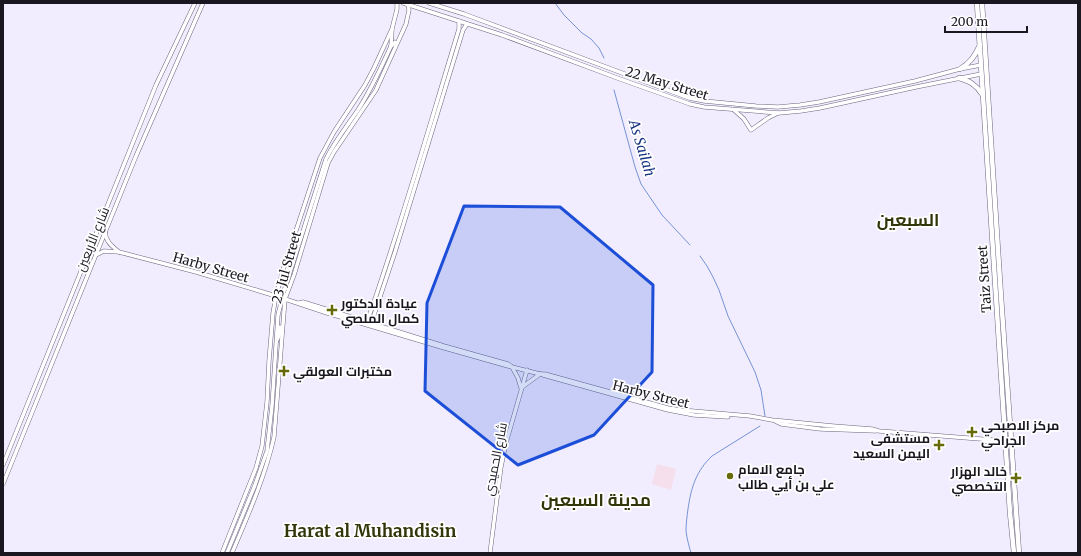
<svg xmlns="http://www.w3.org/2000/svg" width="1081" height="556" font-family="Merriweather,Cairo,serif">
	<style>
		.education { fill: #f5dfec }
		.lines { fill: none; stroke-linecap: round; stroke-linejoin: round }
		.stream { stroke: #7593d4; stroke-width: 1 }
		.secondary-tunnel { stroke: #d2cddd; stroke-width: 3.5; stroke-dasharray: 3.5 2; stroke-linecap: butt }
		.secondary-casing { stroke: #6c647d; stroke-width: 4.5 }
		.highway-casing { stroke: #6c647d; stroke-width: 5.5 }
		.secondary { stroke: #fff; stroke-width: 3.5 }
		.highway { stroke: #fff; stroke-width: 4.5 }
		.marked { fill: #1d4ed8; fill-opacity: 0.2; stroke: #1d4ed8; stroke-width: 3; stroke-linejoin: round }
		.poi-dot { fill: #676a09; stroke: #fff; stroke-width: 1.5 }
		.labels { text-anchor: middle; stroke-width: 3.5; stroke-linejoin: round; paint-order: stroke }
		.street-label { font-size: 13px; fill: #1a1721; stroke: #fff }
		.poi-label { font-size: 13px; font-weight: bold; fill: #1a1721; stroke: #fff; text-anchor: start }
		.water-label { font-size: 14px; font-style: italic; fill: #1a3682; stroke: #fff }
		.district-label { font-size: 17px; font-weight: bold; fill: #33350b; stroke: #fff }
	</style>
	<rect width="100%" height="100%" fill="#f2edfe"/>
	<!-- education -->
	<path class="education" d="M657 464 676 469 671 490 652 484Z"/>
	<g class="lines">
		<!-- stream -->
		<g class="stream">
			<path d="M555 3 564 15 582 33 591 39 599 48 604 58"/>
			<path d="M614 90 635 167 641 184 662 215 690 245"/>
			<path d="M700 256 707 266 713 277 719 290 728 316 755 372 761 390 765 416"/>
			<path d="M691 553C689 546 687 539 686 531 686 524 687 516 688 509 691 488 696 471 712 456L760 426"/>
		</g>
		<!-- secondary-tunnel -->
		<path class="secondary-tunnel" d="M281 303 284 291"/>
		<defs>
			<g id="secondary">
				<path d="M403 3 502 35 620 79 690 104 704 107 779 113 801 111 820 108 916 87 981 74"/>
				<path d="M429 3 464 14 689 98 704 101 756 106 778 107 800 105 819 102 915 81 960 69 981 65"/>
				<path d="M391 46 392 30"/>
				<path d="M734 110 744 119 751 130 768 118 778 113"/>
				<path d="M105 232C106 242 112 246 119 252"/>
				<path d="M96 255 104 251 119 252 196 272 276 296 327 313 441 347 508 366 540 374H545L668 408 681 410 750 416 772 420 833 426 872 429 879 431 1006 441"/>
				<path d="M282 282 288 268 293 263"/>
				<path d="M284 291 326 159C335 141 347 126 358 110 371 90 381 68 391 46L394 44 395 42"/>
				<path d="M299 303 303 302 444 346 508 364 511 366"/>
				<path d="M367 322C401 226 429 127 459 29V21"/>
				<path d="M371 324 395 252 463 30 467 24"/>
				<path d="M277 340 279 336 280 327"/>
				<path d="M512 367 518 378 521 388 540 374"/>
				<path d="M543 375 668 410 694 415 728 417"/>
				<path d="M775 421 781 424 820 429 876 431"/>
				<path d="M985 441 992 443H1006"/>
				<path d="M3 465 156 85 195 3"/>
				<path d="M3 484 136 156 203 3"/>
				<path d="M222 553 256 468 262 446 267 402 269 361 273 313 276 296 283 270 320 158 334 132 365 85 374 68 392 29 397 9V3"/>
				<path d="M227 553 255 485 267 451 272 406 278 315 281 303"/>
				<path d="M232 553C248 515 265 477 274 437L285 299 294 275 328 163 334 152 376 90 406 24 409 10 408 4"/>
				<path d="M490 553 501 467 506 443 527 370"/>
			</g>
			<g id="highway">
				<path d="M977 3 1010 513 1014 553"/>
				<path d="M982 3C993 186 1006 370 1019 553"/>
				<path d="M960 69C970 63 975 56 980 45"/>
				<path d="M959 78C970 81 976 85 982 94"/>
			</g>
		</defs>
		<!-- secondary casing -->
		<use href="#secondary" class="secondary-casing"/>
		<!-- highway casing -->
		<use href="#highway" class="highway-casing"/>
		<!-- secondary -->
		<use href="#secondary" class="secondary"/>
		<!-- highway -->
		<use href="#highway" class="highway"/>
	</g>
	<!-- marked area -->
	<path class="marked" d="M464 206 560 207 653 285 652 372 594 435 518 465 425 391 427 303Z"/>
	<!-- markers -->
	<g class="poi-dot">
		<path d="M330 304h4v4h4v4h-4v4h-4v-4h-4v-4h4z"/>
		<path d="M282 365h4v4h4v4h-4v4h-4v-4h-4v-4h4z"/>
		<path d="M970 426h4v4h4v4h-4v4h-4v-4h-4v-4h4z"/>
		<path d="M937 439h4v4h4v4h-4v4h-4v-4h-4v-4h4z"/>
		<circle cx="730" cy="476" r="4"/>
		<path d="M1014 472h4v4h4v4h-4v4h-4v-4h-4v-4h4z"/>
	</g>
	<g class="labels">
		<!-- street labels -->
		<g class="street-label">
			<text transform="translate(667 83) rotate(17)" y="5">22 May Street</text>
			<text transform="translate(92 239) rotate(-68)" y="5">شارع الأربعين</text>
			<text transform="translate(211 267) rotate(16)" y="5">Harby Street</text>
			<text transform="translate(286 267) rotate(-74)" y="5">23 Jul Street</text>
			<text transform="translate(984 279) rotate(-94)" y="5">Taiz Street</text>
			<text transform="translate(651 394) rotate(14)" y="5">Harby Street</text>
			<text transform="translate(495 459) rotate(-79)" y="5">شارع الحميدي</text>
		</g>
		<!-- poi labels -->
		<g class="poi-label">
			<text x="341" y="308">عيادة الدكتور<tspan x="341" dy="15">كمال الملصي</tspan></text>
			<text x="293" y="376">مختبرات العولقي</text>
			<text x="981" y="430">مركز الاصبحي<tspan x="981" dy="15">الجراحي</tspan></text>
			<text x="930" y="443" text-anchor="end">مستشفى<tspan x="930" dy="15">اليمن السعيد</tspan></text>
			<text x="738" y="474">جامع الامام<tspan x="738" dy="15">علي بن أيي طالب</tspan></text>
			<text x="1007" y="476" text-anchor="end">خالد الهزار<tspan x="1007" dy="15">التخصصي</tspan></text>
		</g>
		<!-- water labels -->
		<g class="water-label">
			<text transform="translate(642 148) rotate(73)" y="5">As Sailah</text>
		</g>
		<!-- district labels -->
		<g class="district-label">
			<text x="908" y="226">السبعين</text>
			<text x="596" y="506">مدينة السبعين</text>
			<text x="370" y="537">Harat al Muhandisin</text>
		</g>
	</g>
	<!-- border -->
	<rect width="1081" height="556" fill="none" stroke="#1a1721" stroke-width="8"/>
	<!-- scale -->
	<path d="M945 26v6h82v-6" fill="none" stroke="#1a1721" stroke-width="2"/>
	<text x="951" y="26" font-size="12" fill="#1a1721" stroke="#ffffff" stroke-width="3" paint-order="stroke">200 m</text>
</svg>
